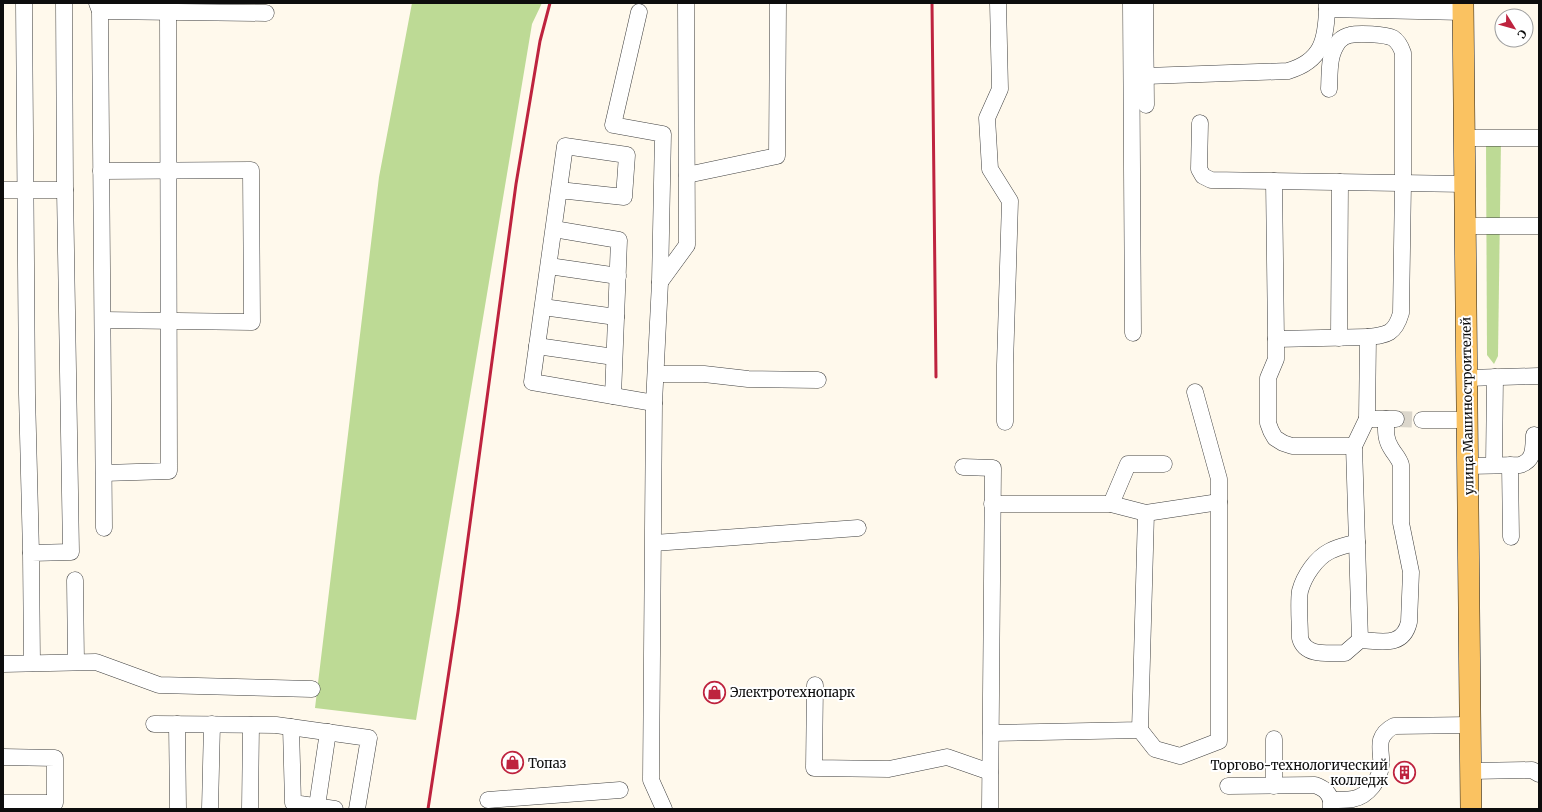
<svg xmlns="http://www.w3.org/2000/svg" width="1542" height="812" font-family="Merriweather,serif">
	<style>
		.forest { fill: #bdda95 }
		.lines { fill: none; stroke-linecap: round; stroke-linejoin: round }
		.minor-tunnel { stroke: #dbd6cb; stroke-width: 16; stroke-dasharray: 16 8; stroke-linecap: butt }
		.minor-casing { stroke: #404040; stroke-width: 17 }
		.major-casing { stroke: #1e1e1e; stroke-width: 22 }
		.minor { stroke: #fff; stroke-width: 16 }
		.major { stroke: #fac261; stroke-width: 21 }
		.rail { stroke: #be233e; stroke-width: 3 }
		.labels { text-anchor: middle; stroke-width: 4; stroke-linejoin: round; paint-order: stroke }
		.street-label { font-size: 13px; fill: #0d0d0d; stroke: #fff }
		.poi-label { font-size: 13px; fill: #0d0d0d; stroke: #fff; text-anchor: start }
	</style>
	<rect width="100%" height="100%" fill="#fff9ec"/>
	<!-- forest -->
	<g class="forest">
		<path d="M412 3H542L532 24 416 720 315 708 379 177Z"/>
		<path d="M1486 140H1501L1498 356 1494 364 1487 355Z"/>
	</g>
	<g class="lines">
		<!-- minor-tunnel -->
		<path class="minor-tunnel" d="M1396 419 1422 420"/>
		<defs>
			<g id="minor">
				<path d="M24 3 27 394 31 553"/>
				<path d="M64 3 65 190"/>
				<path d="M97 3 100 11 104 528"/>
				<path d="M998 3 1000 89 987 118 990 169 1010 201 1005 365V422"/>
				<path d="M1131 3 1133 333"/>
				<path d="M1145 3 1146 105"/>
				<path d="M1327 3V9L1463 12"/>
				<path d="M100 11 266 13"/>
				<path d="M639 12 613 125 663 134 660 282 654 403 651 780 664 809"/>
				<path d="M1146 76 1288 71C1322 61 1326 40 1327 9"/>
				<path d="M1329 89C1330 72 1328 55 1339 41 1342 38 1345 36 1350 35 1358 33 1385 34 1393 38 1399 42 1401 47 1403 53V183L1401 313C1395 334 1387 335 1368 337"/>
				<path d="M1200 123 1199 169 1203 176 1211 180 1466 184"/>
				<path d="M1465 138H1539"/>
				<path d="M101 171 251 170 252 322 103 320"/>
				<path d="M687 175 777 156 778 3"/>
				<path d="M1274 181 1276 339 1368 337 1367 419H1396"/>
				<path d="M3 190H65L71 552 31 553 32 663"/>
				<path d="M559 190 624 197 627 155 565 146 532 382 654 403"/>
				<path d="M1465 226H1539"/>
				<path d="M554 229 619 240 613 396"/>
				<path d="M549 266 618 276"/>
				<path d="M660 282 687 245 686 3"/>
				<path d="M543 307 616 317"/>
				<path d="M1339 338 1340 182"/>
				<path d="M1276 339V359L1268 378V423L1271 431 1275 438 1283 443 1292 446H1354L1367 419"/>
				<path d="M537 346 614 357"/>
				<path d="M656 374H704L748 379 818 380"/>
				<path d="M1467 378 1539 376"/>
				<path d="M1422 420H1467"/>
				<path d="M1354 446 1360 640"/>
				<path d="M1494 465 1495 377"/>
				<path d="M1510 465 1511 537"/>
				<path d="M1468 466 1520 465C1535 460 1533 448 1534 435"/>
				<path d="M963 467 993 468 990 809"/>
				<path d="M104 473 169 471 168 12"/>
				<path d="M1111 504 1128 464H1164"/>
				<path d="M1146 513 1219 502"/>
				<path d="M1357 542C1348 545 1338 547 1330 551 1316 558 1304 576 1300 591 1298 601 1300 626 1300 638 1305 657 1329 653 1345 653L1360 640C1381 641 1403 648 1409 622L1411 572 1401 523V465C1399 458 1395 455 1391 448 1385 439 1386 430 1386 419"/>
				<path d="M654 543 858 528"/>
				<path d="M75 580 76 662"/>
				<path d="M3 664 96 662 159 685 312 689"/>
				<path d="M815 685 814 768 889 769 947 757 990 772"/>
				<path d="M154 724 276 725 369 738 357 809"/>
				<path d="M177 724 178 809"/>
				<path d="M291 727 293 803 335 809"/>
				<path d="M1140 730 1155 749 1180 756 1219 741V479L1195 392"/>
				<path d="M991 733 1140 730 1146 513 1111 504H992"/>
				<path d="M1274 739V786"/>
				<path d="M3 757 55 758V803H3"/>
				<path d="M1471 771 1532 770 1539 774"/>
				<path d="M1228 786 1315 785C1323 788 1328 791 1331 800"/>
				<path d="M488 800 620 790"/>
				<path d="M317 806 328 732"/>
				<path d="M210 809 212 724"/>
				<path d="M250 809 251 725"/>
				<path d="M1331 809V800C1338 800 1346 800 1353 799 1368 796 1380 780 1381 765 1382 757 1379 748 1381 740 1383 734 1388 729 1394 726L1470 725"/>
			</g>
			<path id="major" d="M1463 3 1471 809"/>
		</defs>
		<!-- minor casing -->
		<use href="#minor" class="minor-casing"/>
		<!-- major casing -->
		<use href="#major" class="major-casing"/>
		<!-- minor -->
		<use href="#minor" class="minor"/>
		<!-- major -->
		<use href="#major" class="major"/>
		<!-- rail -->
		<g class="rail">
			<path d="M932 3 936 377"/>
			<path d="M428 809 458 612 516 184 540 41 550 3"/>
		</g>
	</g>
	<!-- icons -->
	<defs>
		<symbol id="shop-ring" viewBox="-11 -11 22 22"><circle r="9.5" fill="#fff" stroke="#be233e" stroke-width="1.5"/><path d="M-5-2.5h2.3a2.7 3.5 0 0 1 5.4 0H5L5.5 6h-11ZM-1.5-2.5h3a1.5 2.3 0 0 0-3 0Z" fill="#be233e"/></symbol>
		<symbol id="building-ring" viewBox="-11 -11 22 22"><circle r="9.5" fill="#fff" stroke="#be233e" stroke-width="1.5"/><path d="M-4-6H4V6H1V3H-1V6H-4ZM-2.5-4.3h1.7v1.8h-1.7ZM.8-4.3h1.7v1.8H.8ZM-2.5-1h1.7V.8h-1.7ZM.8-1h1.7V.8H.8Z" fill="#be233e"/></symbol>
	</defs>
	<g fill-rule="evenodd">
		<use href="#shop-ring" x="702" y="680" width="25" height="25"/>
		<use href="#shop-ring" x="500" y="750" width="25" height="25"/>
		<use href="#building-ring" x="1392" y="760" width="25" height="25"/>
	</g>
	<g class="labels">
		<!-- street labels -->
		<g class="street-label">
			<text transform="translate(1467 406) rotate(-91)" y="5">улица Машиностроителей</text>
		</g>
		<!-- poi labels -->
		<g class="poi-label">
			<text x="730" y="697">Электротехнопарк</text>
			<text x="528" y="768">Топаз</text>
			<text x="1388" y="770" text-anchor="end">Торгово-технологический<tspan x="1388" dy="15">колледж</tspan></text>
		</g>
	</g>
	<!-- border -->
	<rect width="1542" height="812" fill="none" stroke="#0d0d0d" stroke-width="8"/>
	<!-- north arrow -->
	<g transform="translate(1514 28) rotate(127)"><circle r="19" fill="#ffffff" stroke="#9e9e9e"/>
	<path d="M0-3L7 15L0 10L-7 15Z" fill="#be233e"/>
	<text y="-6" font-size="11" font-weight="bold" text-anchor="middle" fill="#0d0d0d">С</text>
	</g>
</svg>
